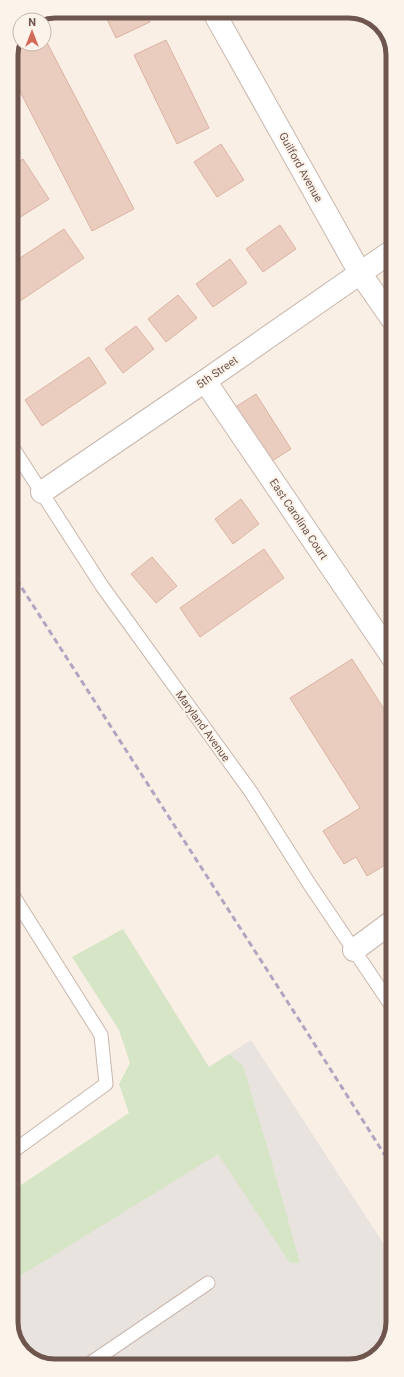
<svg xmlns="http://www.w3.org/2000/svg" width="404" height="1377" font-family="Roboto,sans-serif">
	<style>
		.industrial { fill: #e9e3df }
		.green { fill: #d5e5c5 }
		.building { fill: #ebcdc0; stroke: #dbb3a3 }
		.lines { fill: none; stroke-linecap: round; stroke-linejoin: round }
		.lane-casing { stroke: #c8b7ad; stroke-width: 15 }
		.street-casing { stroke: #c8b7ad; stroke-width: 24 }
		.lane { stroke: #fff; stroke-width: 13 }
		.street { stroke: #fff; stroke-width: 22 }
		.rail { stroke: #b2a5c1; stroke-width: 3; stroke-dasharray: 6 4; stroke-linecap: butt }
		.labels { text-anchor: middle; stroke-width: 4; stroke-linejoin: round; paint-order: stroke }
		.street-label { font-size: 11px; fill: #6e564e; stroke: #fcf4eb }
		.rim { fill: none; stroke: #6e564e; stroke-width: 5 }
	</style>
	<rect width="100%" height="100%" fill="#f9efe5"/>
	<!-- industrial -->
	<path class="industrial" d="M251 1040 393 1258V1322L384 1349 358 1365 49 1366 26 1355 12 1331V1193Z"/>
	<!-- green -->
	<path class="green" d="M123 929 209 1067 229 1054 243 1066 272 1163 300 1263H290L218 1154 12 1281V1191L129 1113 119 1084 130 1063 119 1030 72 957Z"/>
	<!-- building -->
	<g class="building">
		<path d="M103 11H145L150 22 116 38Z"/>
		<path d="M44 37 134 209 92 231 11 74V55L16 43 20 41V44H44Z"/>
		<path d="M166 40 209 128 177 144 134 55Z"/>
		<path d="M221 144 244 180 217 197 194 162Z"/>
		<path d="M23 159 49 199 11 223V166Z"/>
		<path d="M280 225 296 249 263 272 246 249Z"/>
		<path d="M64 229 84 258 11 307V264Z"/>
		<path d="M230 259 247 283 213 307 196 284Z"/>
		<path d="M178 295 197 318 166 342 148 319Z"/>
		<path d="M136 326 154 349 123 373 105 349Z"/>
		<path d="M89 357 106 383 42 426 25 400Z"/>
		<path d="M256 394 291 449 264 466 229 411Z"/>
		<path d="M241 499 259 524 233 544 215 519Z"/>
		<path d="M264 549 284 578 200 637 180 608Z"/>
		<path d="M152 557 177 586 156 603 131 574Z"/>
		<path d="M352 659 393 723V860L367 876 356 857 344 864 323 831 360 808 290 698Z"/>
	</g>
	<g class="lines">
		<defs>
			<g id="lane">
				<path d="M11 445 102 586 251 792 310 885 393 1008"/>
				<path d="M12 894 101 1035 106 1084 12 1152"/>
				<path d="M86 1366 208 1283"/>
			</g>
			<g id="street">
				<path d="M213 11 360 273 392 319"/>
				<path d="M205 381 393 658"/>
				<path d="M42 492 205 381 392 251"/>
				<path d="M354 950 393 921"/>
			</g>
		</defs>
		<!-- lane casing -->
		<use href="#lane" class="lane-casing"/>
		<!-- street casing -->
		<use href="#street" class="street-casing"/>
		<!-- lane -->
		<use href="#lane" class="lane"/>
		<!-- street -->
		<use href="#street" class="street"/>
		<!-- rail -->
		<path class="rail" d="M11 571 303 1026 393 1168"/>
	</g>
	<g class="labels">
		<!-- street labels -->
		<g class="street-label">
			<text transform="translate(301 167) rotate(61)" y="4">Guilford Avenue</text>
			<text transform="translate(217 372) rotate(-35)" y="4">5th Street</text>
			<text transform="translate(299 519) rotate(56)" y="4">East Carolina Court</text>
			<text transform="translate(203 726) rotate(54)" y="4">Maryland Avenue</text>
		</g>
	</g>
	<!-- crop -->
	<path d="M0 0H404V1377H0ZM55 18H349A37 37 0 0 1 386 55V1322A37 37 0 0 1 349 1359H55A37 37 0 0 1 18 1322V55A37 37 0 0 1 55 18Z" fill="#fcf4eb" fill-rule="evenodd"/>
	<path class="rim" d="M55 18H349A37 37 0 0 1 386 55V1322A37 37 0 0 1 349 1359H55A37 37 0 0 1 18 1322V55A37 37 0 0 1 55 18Z"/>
	<!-- north arrow -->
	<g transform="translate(32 32)"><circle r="19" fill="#fcf4eb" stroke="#c3b5ac"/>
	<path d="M0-3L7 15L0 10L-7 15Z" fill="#d46a59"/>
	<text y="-6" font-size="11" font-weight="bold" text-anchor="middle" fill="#6e564e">N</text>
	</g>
</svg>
